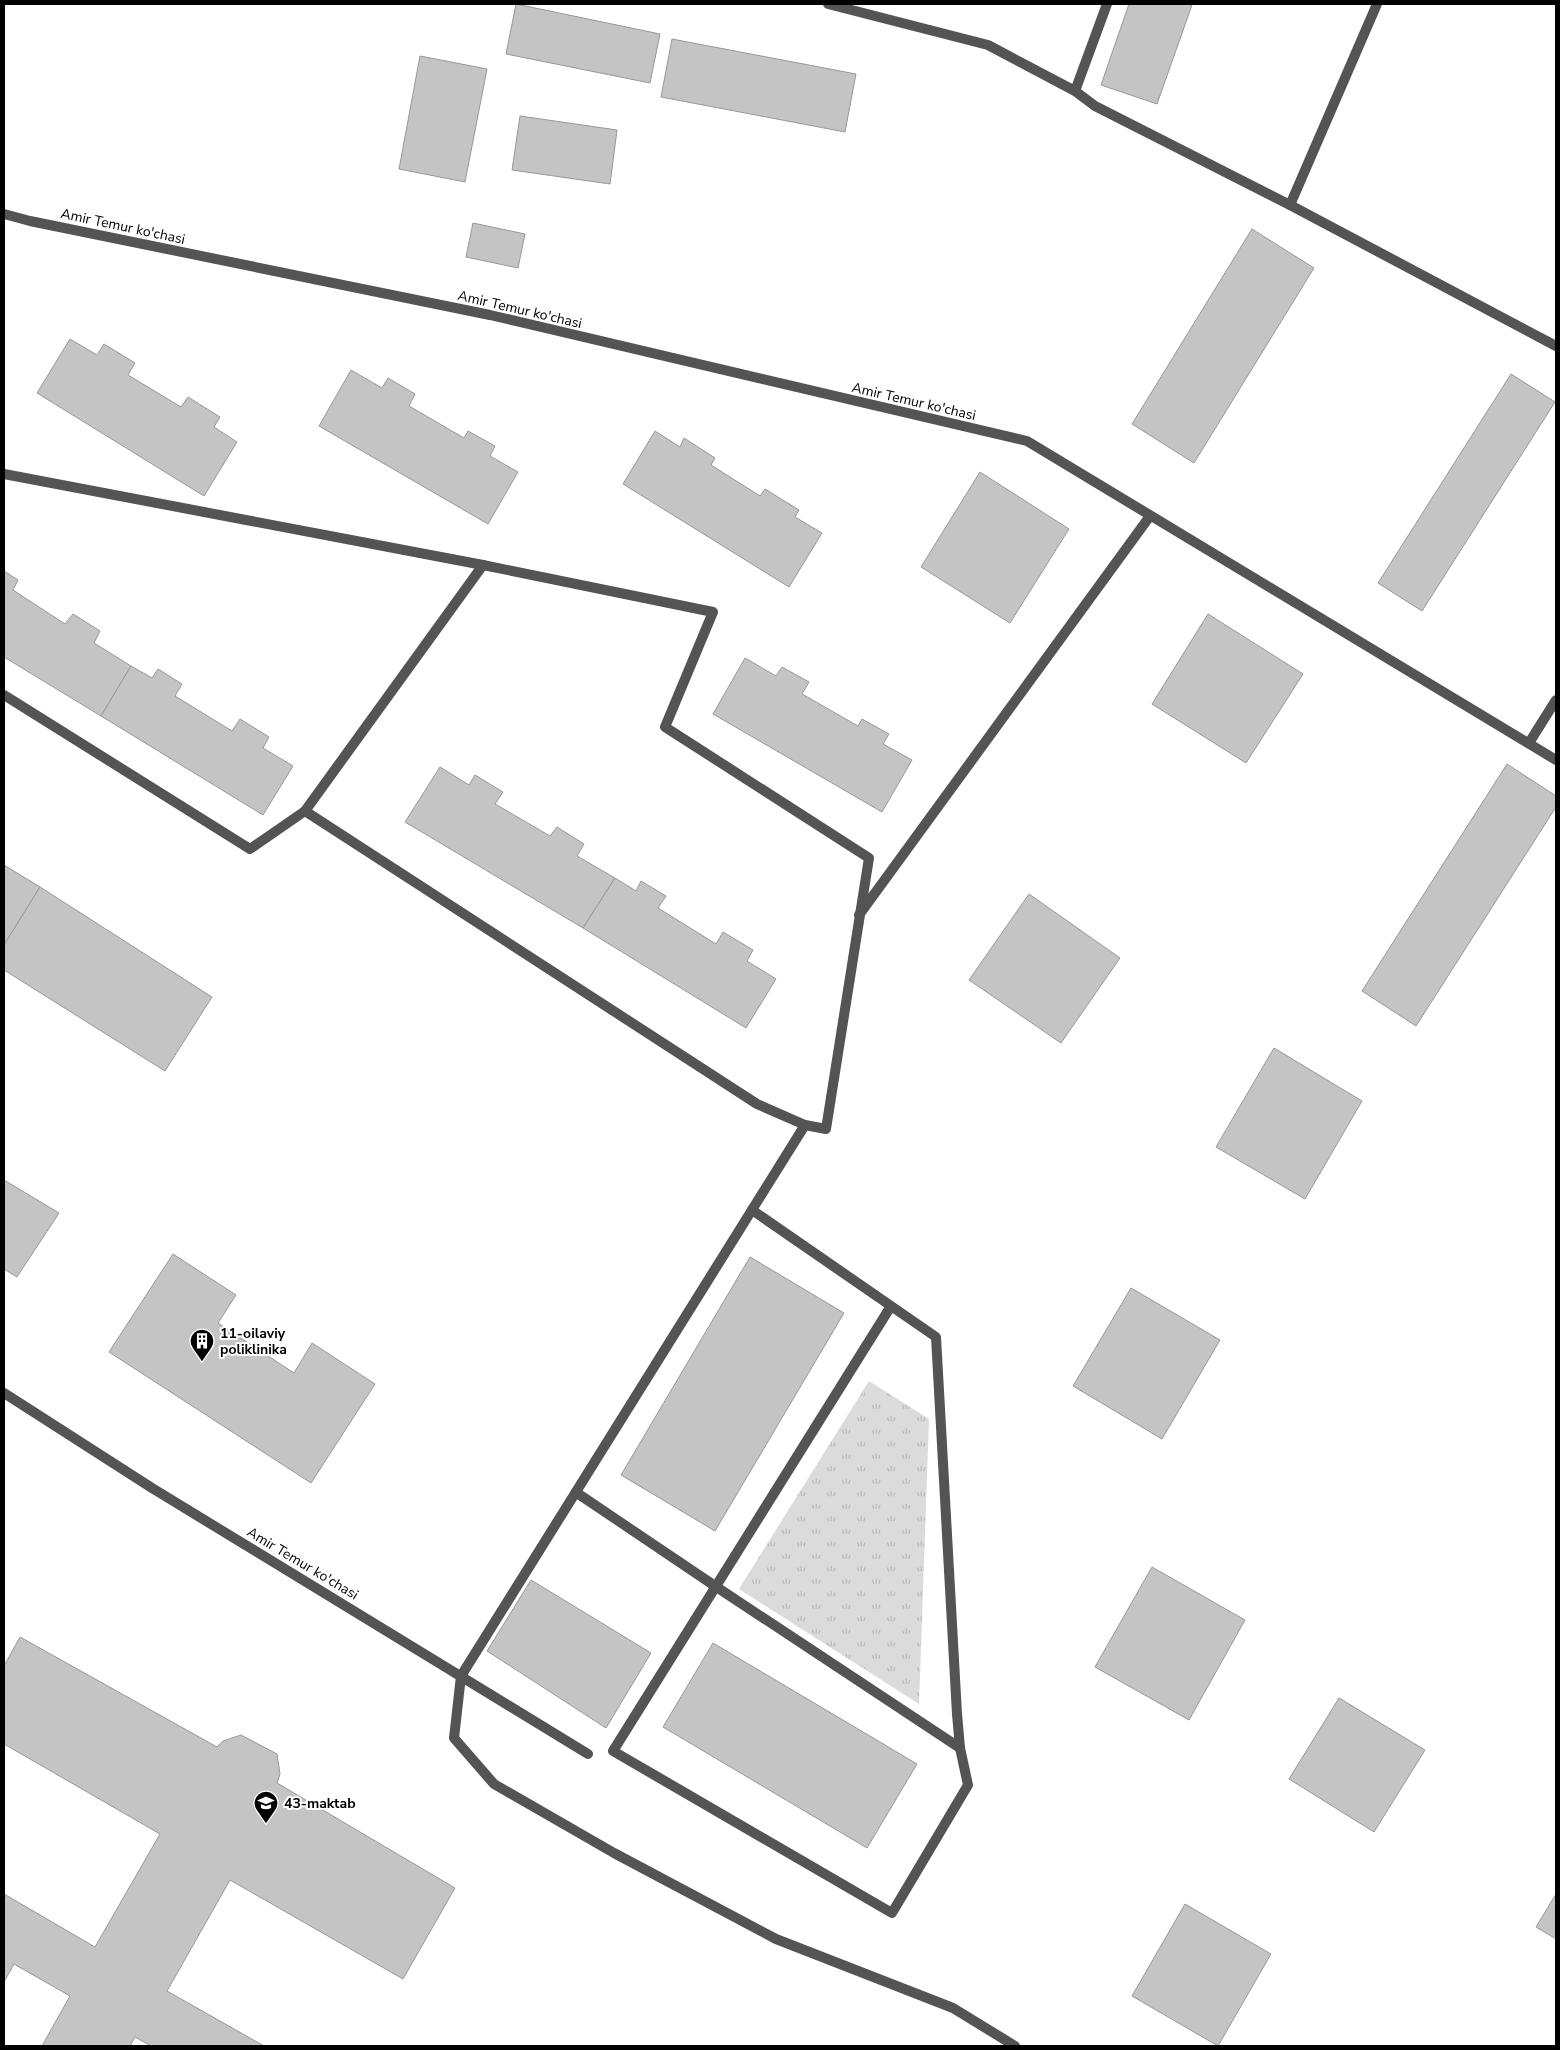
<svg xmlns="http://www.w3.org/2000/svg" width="1560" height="2050" font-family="'Nunito Sans',sans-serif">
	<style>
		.park { fill: url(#park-tufts) }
		.building { fill: #c4c4c4; stroke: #989898 }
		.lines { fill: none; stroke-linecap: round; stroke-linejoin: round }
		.service { stroke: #545454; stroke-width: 10 }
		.minor { stroke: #545454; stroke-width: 10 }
		.labels { text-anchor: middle; stroke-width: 4; stroke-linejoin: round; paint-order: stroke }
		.street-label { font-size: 14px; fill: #000; stroke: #fff }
		.poi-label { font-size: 14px; font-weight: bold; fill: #000; stroke: #fff; text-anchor: start }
	</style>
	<defs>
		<pattern id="park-tufts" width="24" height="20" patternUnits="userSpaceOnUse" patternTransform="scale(1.25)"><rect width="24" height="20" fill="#dbdbdb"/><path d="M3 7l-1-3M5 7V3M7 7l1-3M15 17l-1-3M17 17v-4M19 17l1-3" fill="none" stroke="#bababa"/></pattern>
	</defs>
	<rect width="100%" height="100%" fill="#fff"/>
	<!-- park -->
	<path class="park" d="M869 1381 929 1419 919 1704 739 1589Z"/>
	<!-- building -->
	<g class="building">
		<path d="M516 4 660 34 650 83 506 54Z"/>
		<path d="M1129 4H1186L1192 5 1157 104 1101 85Z"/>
		<path d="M672 39 856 74 845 132 661 97Z"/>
		<path d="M420 56 487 69 465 182 399 169Z"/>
		<path d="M520 116 617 130 610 184 512 170Z"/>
		<path d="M473 223 525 234 518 268 466 257Z"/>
		<path d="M1252 229 1314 268 1194 463 1132 424Z"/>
		<path d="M70 339 97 355 104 344 135 363 128 375 181 407 188 397 220 417 214 427 237 442 204 496 37 393Z"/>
		<path d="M351 370 382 388 388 378 415 394 409 406 464 438 468 431 495 446 490 456 518 472 488 524 319 426Z"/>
		<path d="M1511 374 1555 402 1422 611 1378 583Z"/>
		<path d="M655 431 680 447 684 438 715 458 711 465 760 496 765 489 799 510 795 517 822 533 789 587 623 484Z"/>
		<path d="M980 472 1069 529 1010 623 921 567Z"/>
		<path d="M4 571 18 580 13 590 65 624 73 614 100 631 94 643 131 666 101 716 4 657Z"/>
		<path d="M1208 614 1303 674 1246 763 1152 704Z"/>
		<path d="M745 658 776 676 782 667 809 682 802 694 858 726 862 719 889 734 883 744 912 760 882 812 713 714Z"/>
		<path d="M131 666 152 678 158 669 182 684 175 696 232 731 240 719 269 737 263 748 293 766 263 815 101 716Z"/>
		<path d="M1507 764 1556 796V807L1416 1026 1362 991Z"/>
		<path d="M440 767 469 785 475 775 503 792 495 804 550 836 557 827 584 844 577 856 615 878 583 928 405 822Z"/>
		<path d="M4 865 40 887 4 945Z"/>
		<path d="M615 878 636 891 641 881 666 896 658 908 716 944 723 932 753 950 747 961 776 979 746 1028 583 928Z"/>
		<path d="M40 887 212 997 165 1071 4 970V945Z"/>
		<path d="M1029 894 1120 958 1061 1043 969 980Z"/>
		<path d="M1274 1048 1362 1101 1305 1199 1216 1147Z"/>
		<path d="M4 1180 59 1213 17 1277 4 1269Z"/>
		<path d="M173 1254 236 1295 218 1323 294 1373 312 1343 375 1384 311 1483 109 1352Z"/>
		<path d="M750 1257 844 1313 715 1531 621 1475Z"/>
		<path d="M1131 1288 1220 1340 1162 1439 1073 1386Z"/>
		<path d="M1152 1567 1245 1620 1189 1720 1095 1667Z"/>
		<path d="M531 1580 651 1653 606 1728 487 1651Z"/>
		<path d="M20 1637 217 1747 223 1741 241 1735 277 1754 280 1774 277 1783 455 1888 403 1979 230 1880 167 1991 264 2046H151L135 2037 130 2046H42L70 1996 14 1964 4 1982V1894L95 1947 160 1834 4 1744V1666Z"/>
		<path d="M713 1643 917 1764 867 1848 663 1727Z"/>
		<path d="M1339 1698 1425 1750 1374 1832 1289 1779Z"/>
		<path d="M1556 1894V1939L1536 1927Z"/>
		<path d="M1185 1904 1271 1954 1218 2046 1132 1996Z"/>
	</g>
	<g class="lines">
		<!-- service -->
		<g class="service">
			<path d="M828 4 988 45 1075 91 1095 106 1290 205 1556 346"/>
			<path d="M1075 91 1107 4"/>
			<path d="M1290 205 1377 4"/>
			<path d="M4 214 30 221 490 315 1027 441 1556 760"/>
			<path d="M1529 743 1556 700"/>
			<path d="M859 915 1150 516"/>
			<path d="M805 1125 461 1676 454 1738 494 1784 614 1853 776 1939 953 2008 1015 2046"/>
			<path d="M752 1210 936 1337 957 1714 960 1748 968 1785 892 1913 613 1751 891 1306"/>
			<path d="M4 1393 152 1488 588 1754"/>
			<path d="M577 1493 715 1586 960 1748"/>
		</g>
		<!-- minor -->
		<g class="minor">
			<path d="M4 474 483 565 713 612 665 727 869 858 826 1129 805 1125 757 1104 305 811 250 849 4 695"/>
			<path d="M305 811 483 565"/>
		</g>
	</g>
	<!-- icons -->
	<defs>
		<symbol id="building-pin" viewBox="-11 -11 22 30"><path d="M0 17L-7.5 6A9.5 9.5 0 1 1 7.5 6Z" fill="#000" stroke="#fff"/><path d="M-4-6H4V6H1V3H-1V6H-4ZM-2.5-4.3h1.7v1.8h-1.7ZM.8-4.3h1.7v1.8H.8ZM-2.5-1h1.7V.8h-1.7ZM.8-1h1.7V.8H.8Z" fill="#fff"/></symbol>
		<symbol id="school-pin" viewBox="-11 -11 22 30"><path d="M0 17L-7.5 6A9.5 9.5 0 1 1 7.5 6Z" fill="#000" stroke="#fff"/><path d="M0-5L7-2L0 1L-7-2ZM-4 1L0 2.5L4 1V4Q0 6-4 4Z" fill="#fff"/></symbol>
	</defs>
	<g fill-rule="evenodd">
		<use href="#building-pin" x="188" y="1327" width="28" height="38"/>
		<use href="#school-pin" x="252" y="1789" width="28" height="38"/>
	</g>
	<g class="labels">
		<!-- street labels -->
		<g class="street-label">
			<text transform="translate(123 226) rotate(12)" y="5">Amir Temur ko'chasi</text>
			<text transform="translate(520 309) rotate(13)" y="5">Amir Temur ko'chasi</text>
			<text transform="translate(914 401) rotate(13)" y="5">Amir Temur ko'chasi</text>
			<text transform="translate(303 1563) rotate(31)" y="5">Amir Temur ko'chasi</text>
		</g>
		<!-- poi labels -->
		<g class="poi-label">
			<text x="220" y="1338">11-oilaviy<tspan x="220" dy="16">poliklinika</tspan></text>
			<text x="284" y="1808">43-maktab</text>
		</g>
	</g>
	<!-- border -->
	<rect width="1560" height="2050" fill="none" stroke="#000000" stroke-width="10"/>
</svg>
